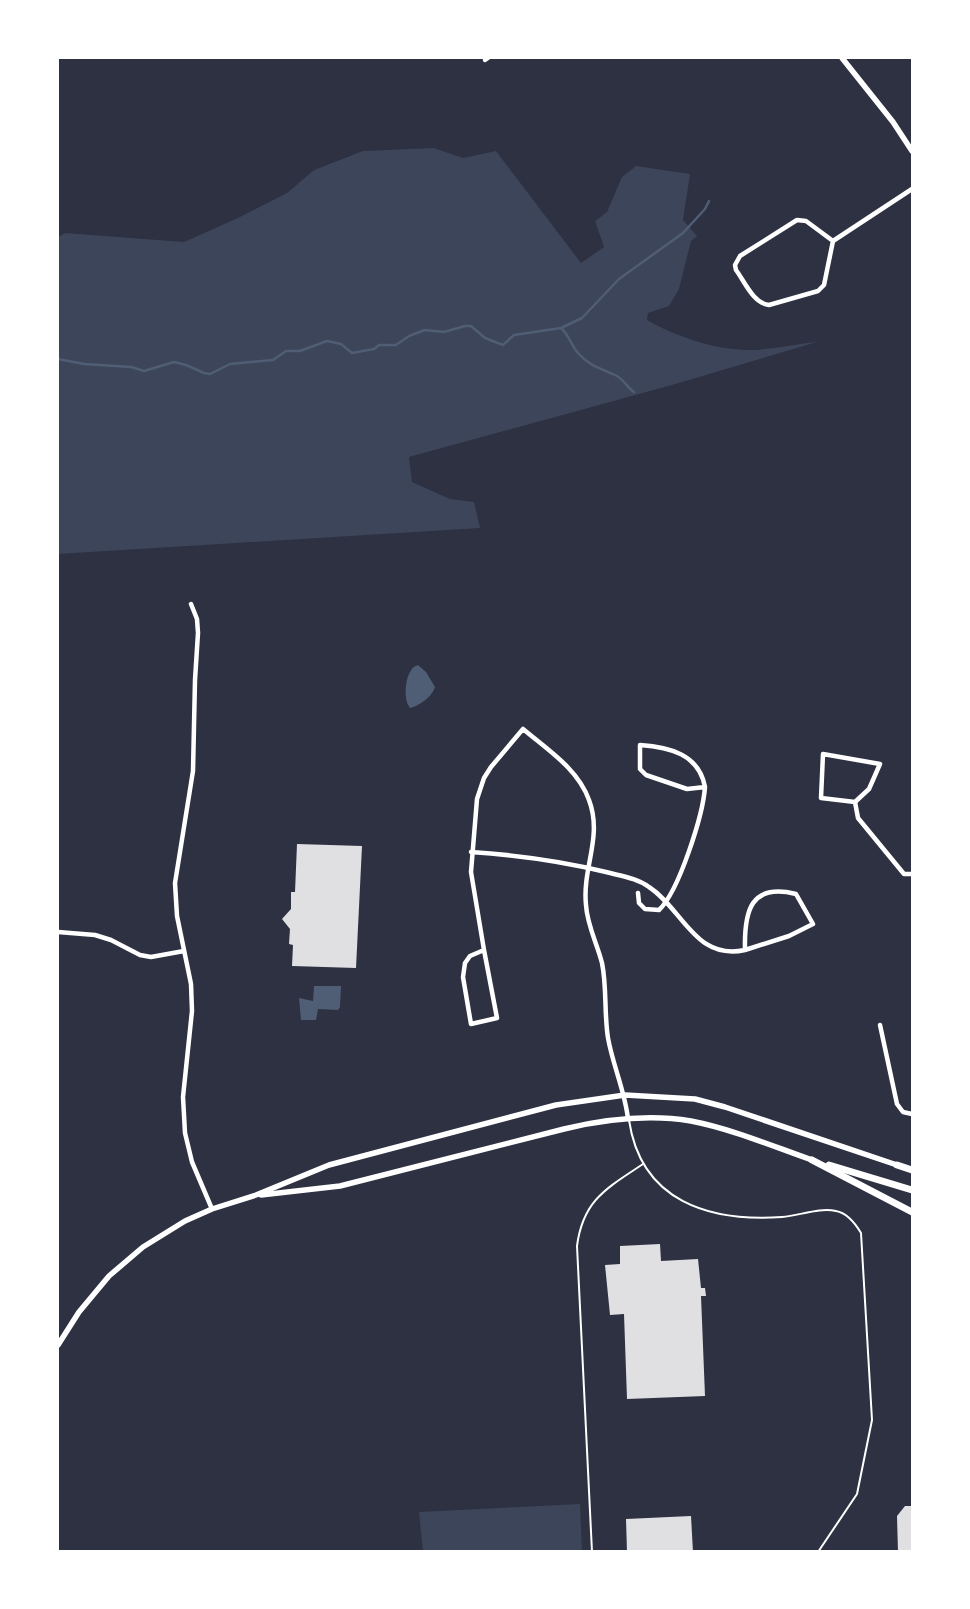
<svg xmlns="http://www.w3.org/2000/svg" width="970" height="1609" font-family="'Exo 2',sans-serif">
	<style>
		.green { fill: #3c4559 }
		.water { fill: #4f5d75 }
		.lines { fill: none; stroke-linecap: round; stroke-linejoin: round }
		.stream { stroke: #4f5d75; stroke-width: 2.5 }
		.building { fill: #e0e0e3 }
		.service { stroke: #fff; stroke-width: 2 }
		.minor { stroke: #fff; stroke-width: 4.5 }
		.tertiary { stroke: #fff; stroke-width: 5.5 }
		.primary { stroke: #fff; stroke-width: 7 }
	</style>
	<rect width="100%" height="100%" fill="#2d3142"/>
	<!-- green -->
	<g class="green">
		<path d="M434 148 463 158 496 151 581 263 604 247 595 221 607 212 622 177 636 166 690 174 683 220 697 236 691 241 679 289 669 306 648 313 647 320C675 336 715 350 748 350 770 350 795 344 817 342L672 385 409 457 412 482 450 499 474 502 480 528 58 554V237L65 233 184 242 238 218 287 193 314 170 363 151Z"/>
		<path d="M580 1504 582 1551H423L419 1512Z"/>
	</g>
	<!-- water -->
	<g class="water">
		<path d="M418 665 426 672 435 687C432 697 419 706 410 708 402 699 405 668 418 665Z"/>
		<path d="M314 986H341L340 1007 338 1010 318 1009 316 1020H301L299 998 313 1001Z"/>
	</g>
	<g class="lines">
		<!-- stream -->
		<g class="stream">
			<path d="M561 328C569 335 571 345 578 353 590 367 603 369 617 376 623 379 628 388 634 392"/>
			<path d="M58 359 84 364 131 367 144 371 174 362 186 365 204 373 210 374 230 364 273 360 286 351H300L327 341 341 344 352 353 374 349 379 345H396L409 336 425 330 444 332 465 326H471L485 338 503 345 514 335 561 328 582 318 619 279 683 233 705 209 709 201"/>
		</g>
	</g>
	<!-- building -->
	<g class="building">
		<path d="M297 844 362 846 356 968 292 966 293 945 289 944 290 929 282 919 291 909V892H295Z"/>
		<path d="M660 1244 661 1261 698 1259 701 1288H705L706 1296H701L705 1396 627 1399 624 1314 610 1315 605 1265 620 1264V1246Z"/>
		<path d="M905 1506H912V1552H898L897 1516Z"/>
		<path d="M691 1516 693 1552H627L626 1519Z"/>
	</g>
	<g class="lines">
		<!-- service -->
		<g class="service">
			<path d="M629 1120C641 1202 710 1222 782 1217 799 1216 819 1207 836 1211 847 1213 855 1223 861 1233L872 1420 857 1494 818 1552"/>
			<path d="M592 1552 577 1246C583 1200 607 1188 643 1164"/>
		</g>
		<!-- minor -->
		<g class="minor">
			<path d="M485 60 488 58"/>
			<path d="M833 241 806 221 797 220 740 256 735 265 736 270C745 282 753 303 769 305L818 291 824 285 833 241 912 189"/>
			<path d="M191 604 197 619 198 633 195 680 193 771 175 883 177 916 191 984 192 1011 183 1097 185 1133 192 1162 212 1209"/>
			<path d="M823 754 880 764 869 789 855 802 821 798Z"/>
			<path d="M855 802 858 818 904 874H912"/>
			<path d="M471 852C517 855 561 861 606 872 621 876 637 878 649 887 683 909 695 961 745 950 744 910 751 883 796 894L813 924 789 936 745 950"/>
			<path d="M638 893 639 903 645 909 659 910C679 891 703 815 705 787L687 789 646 775 640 769V745C669 747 699 754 705 787"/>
			<path d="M58 932 95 935 111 940 140 955 151 957 184 951"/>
			<path d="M484 950 497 1018 471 1024 463 977 465 963 470 956 484 950 471 872 477 799 484 778 491 767 523 729C548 750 578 769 589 800 603 837 582 868 586 905 587 925 597 943 602 963 607 987 604 1013 608 1038 613 1066 625 1091 628 1119"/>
			<path d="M880 1025 897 1104 903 1112 912 1114"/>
		</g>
		<!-- tertiary -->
		<g class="tertiary">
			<path d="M842 58 893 122 912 151"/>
			<path d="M261 1195 340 1186 564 1129C606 1119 648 1114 691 1121 732 1129 772 1146 812 1160"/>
			<path d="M58 1345 79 1312 109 1276 143 1247 185 1221 212 1209 256 1195 329 1165 556 1105 625 1095 695 1099 725 1107 897 1165"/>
		</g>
		<!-- primary -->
		<g class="primary">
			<path d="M812 1160 912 1212"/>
			<path d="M829 1165 912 1190"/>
			<path d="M897 1165 912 1170"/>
		</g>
	</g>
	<!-- border -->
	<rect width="970" height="1609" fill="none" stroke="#ffffff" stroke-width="118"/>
</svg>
